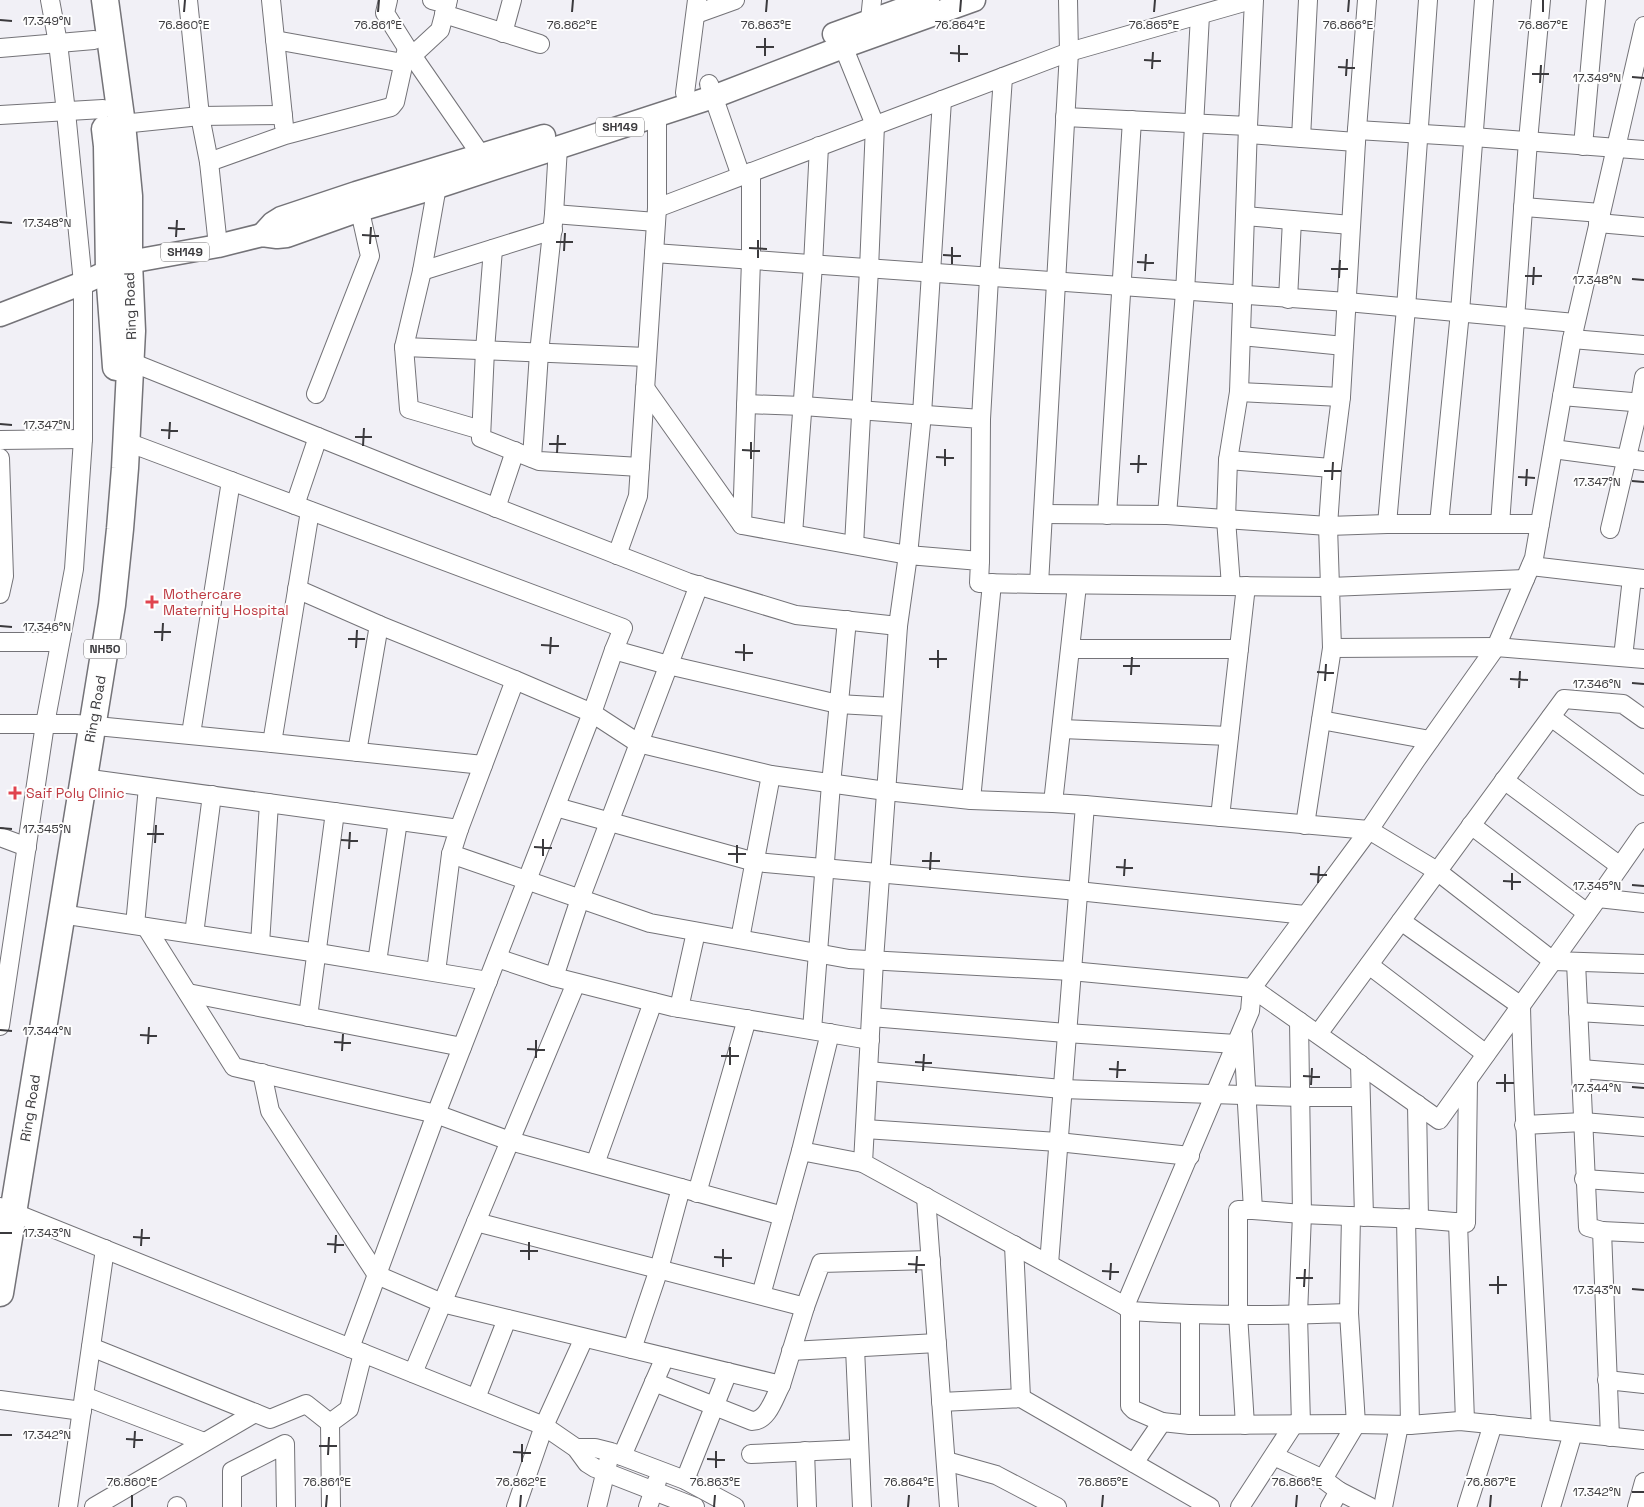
<svg xmlns="http://www.w3.org/2000/svg" width="1644" height="1507" font-family="'Space Grotesk',sans-serif">
	<style>
		.lines { fill: none; stroke-linecap: round; stroke-linejoin: round }
		.minor-casing { stroke: #747378; stroke-width: 20 }
		.major-casing { stroke: #747378; stroke-width: 25 }
		.highway-casing { stroke: #747378; stroke-width: 29 }
		.minor { stroke: #fff; stroke-width: 18 }
		.major { stroke: #fff; stroke-width: 22 }
		.highway { stroke: #fff; stroke-width: 26 }
		.ticks { fill: none; stroke: #3b3a3d; stroke-width: 2 }
		.health-dot { fill: #e0444e; stroke: #fefefe; stroke-width: 2 }
		.labels { text-anchor: middle; stroke-width: 4; stroke-linejoin: round; paint-order: stroke }
		.shield { fill: #fefefe; stroke: #767577; stroke-width: 1 }
		.shield-label { font-size: 12px; font-weight: bold; fill: #3b3a3d }
		.street-label { font-size: 14px; fill: #3b3a3d; stroke: #fefefe }
		.health-label { font-size: 14px; fill: #be3a42; stroke: #fefefe; text-anchor: start }
		.ticks-label { font-size: 12px; text-anchor: middle; fill: #3b3a3d; stroke: #fefefe; stroke-width: 4; stroke-linejoin: round; paint-order: stroke }
	</style>
	<rect width="100%" height="100%" fill="#f1f0f6"/>
	<g class="lines">
		<defs>
			<g id="minor">
				<path d="M188 0 200 116 209 162 218 246"/>
				<path d="M271 0 284 126"/>
				<path d="M388 0 385 13 407 48 481 155"/>
				<path d="M432 0 447 4"/>
				<path d="M1068 0 1069 52 1039 584 1330 587 1328 526 1332 468 1341 397 1356 142 1367 0"/>
				<path d="M444 14 540 44"/>
				<path d="M696 14 735 0"/>
				<path d="M870 20 872 0"/>
				<path d="M503 33 512 0"/>
				<path d="M839 36 875 125 869 269 854 545"/>
				<path d="M275 40 403 63"/>
				<path d="M0 48 94 40"/>
				<path d="M413 55 440 30 448 0"/>
				<path d="M709 84 741 176"/>
				<path d="M685 93 697 0"/>
				<path d="M0 115 103 109"/>
				<path d="M1065 117 1248 126 1254 0"/>
				<path d="M122 124 200 116 283 115"/>
				<path d="M1357 130 1473 137 1644 150"/>
				<path d="M1248 134 1356 142"/>
				<path d="M1301 138 1308 0"/>
				<path d="M1583 146 1596 0"/>
				<path d="M209 162 285 135 391 107 395 102 407 48"/>
				<path d="M439 175 422 271 404 347 647 357"/>
				<path d="M1523 207 1601 213"/>
				<path d="M657 208 1069 52 1251 0"/>
				<path d="M554 214 656 222"/>
				<path d="M1245 216 1351 225"/>
				<path d="M1598 223 1644 227"/>
				<path d="M493 249 485 350 481 438 539 461 640 467"/>
				<path d="M654 253 1347 302 1575 323"/>
				<path d="M422 271 553 230"/>
				<path d="M1288 299 1292 220"/>
				<path d="M1241 336 1344 346"/>
				<path d="M1572 339 1644 345"/>
				<path d="M404 347 409 409 481 430"/>
				<path d="M131 362 415 476 687 582 796 615 898 626 908 555 980 561 979 583 1039 584"/>
				<path d="M645 388 742 525 908 555 922 414 942 100"/>
				<path d="M1239 392 1341 397"/>
				<path d="M316 394 370 256 357 198"/>
				<path d="M1562 396 1644 403"/>
				<path d="M746 404 803 406 981 419 980 561"/>
				<path d="M981 419 989 278 1003 77"/>
				<path d="M0 440 83 439"/>
				<path d="M127 442 623 628 614 650 668 665 838 704 892 707"/>
				<path d="M1553 449 1644 461"/>
				<path d="M0 458 4 576 0 594"/>
				<path d="M532 458 539 353 554 214 558 147"/>
				<path d="M1228 460 1332 468"/>
				<path d="M295 505 318 437"/>
				<path d="M496 508 515 451"/>
				<path d="M310 511 272 743 483 765"/>
				<path d="M1043 514 1167 515 1185 292 1200 15"/>
				<path d="M1107 515 1132 120"/>
				<path d="M1167 515 1328 526 1387 524H1540"/>
				<path d="M1387 524 1406 308 1428 0"/>
				<path d="M1439 524 1460 312 1484 0"/>
				<path d="M1500 524 1528 141 1541 0"/>
				<path d="M742 525 751 260V172"/>
				<path d="M1610 529 1640 402 1644 377"/>
				<path d="M793 534 813 265 819 146"/>
				<path d="M617 555 638 496 657 208V115"/>
				<path d="M1531 566 1644 579"/>
				<path d="M699 585 580 899 554 977 673 1007 870 1040"/>
				<path d="M1231 586 1226 519 1228 460 1239 392 1248 126"/>
				<path d="M297 589 379 625"/>
				<path d="M898 626 874 960 863 1163 1125 1306 1130 1311C1203 1316 1276 1316 1349 1313L1356 1424 1410 1425 1460 1421 1644 1440"/>
				<path d="M0 642H60"/>
				<path d="M1332 648 1496 647 1644 659"/>
				<path d="M1071 649H1239"/>
				<path d="M1623 657 1632 578"/>
				<path d="M1551 717 1644 786"/>
				<path d="M1321 720 1430 740"/>
				<path d="M0 724H76L272 743"/>
				<path d="M1062 729 1229 736"/>
				<path d="M191 734 231 481"/>
				<path d="M357 752 379 625 515 680"/>
				<path d="M83 778 459 829 451 854 650 923 849 959 1071 971 1252 988 1369 830 1416 760 1496 647 1534 558 1572 339 1644 26"/>
				<path d="M1504 780 1620 866"/>
				<path d="M971 800 1053 803"/>
				<path d="M1085 805 1369 830 1437 871 1553 961 1644 964"/>
				<path d="M556 807 755 862 1078 891 1305 915"/>
				<path d="M1220 817 1246 586"/>
				<path d="M1305 825 1332 648 1330 587 1525 579"/>
				<path d="M1471 825 1587 913"/>
				<path d="M459 829 515 680 592 713 614 650"/>
				<path d="M0 837 27 847"/>
				<path d="M1598 898 1644 903"/>
				<path d="M61 914 318 953 488 981"/>
				<path d="M1401 921 1521 1006C1524 1147 1535 1288 1541 1429"/>
				<path d="M135 925 148 787"/>
				<path d="M146 927 234 1067 436 1114 510 1141 783 1216 801 1151 863 1163"/>
				<path d="M194 934 212 795"/>
				<path d="M740 939 771 775"/>
				<path d="M260 944 269 803"/>
				<path d="M497 958 554 977"/>
				<path d="M377 962 398 821"/>
				<path d="M1576 962 1588 1227 1602 1231 1610 1437"/>
				<path d="M1369 965 1486 1054"/>
				<path d="M436 972 451 854"/>
				<path d="M188 993 462 1047"/>
				<path d="M679 1008 696 932"/>
				<path d="M1578 1012 1644 1016"/>
				<path d="M308 1017 335 812"/>
				<path d="M871 1017 1066 1033 1236 1044"/>
				<path d="M1299 1021 1302 1214 1298 1315 1301 1424"/>
				<path d="M0 1026 45 724 74 569 83 439V283L66 112 58 43 50 0"/>
				<path d="M812 1030 831 784 847 620"/>
				<path d="M1243 1034 1253 1210 1302 1214 1419 1219 1417 1104"/>
				<path d="M1318 1034 1564 699 1623 704 1644 719"/>
				<path d="M1360 1064 1364 1217"/>
				<path d="M1581 1069 1644 1074"/>
				<path d="M868 1071 1062 1089 1301 1097H1360"/>
				<path d="M262 1073 270 1111 377 1275 442 1303 781 1385 805 1307"/>
				<path d="M1524 1125 1583 1122 1644 1127"/>
				<path d="M865 1129 1058 1142 1190 1156"/>
				<path d="M801 1151 830 1033"/>
				<path d="M595 1164 653 1002"/>
				<path d="M1584 1179 1644 1183"/>
				<path d="M697 1193 747 1019"/>
				<path d="M926 1197 949 1507"/>
				<path d="M0 1207 544 1426 576 1448 587 1463 595 1468 695 1507"/>
				<path d="M1406 1218 1410 1425"/>
				<path d="M1419 1219 1466 1223 1468 1080"/>
				<path d="M476 1222 805 1307 821 1263 931 1260"/>
				<path d="M1458 1222 1465 1421"/>
				<path d="M1602 1231 1644 1233"/>
				<path d="M1014 1245 1021 1398"/>
				<path d="M1049 1264 1085 805 1053 803 1077 585"/>
				<path d="M761 1295 783 1216"/>
				<path d="M1125 1306 1250 1011 1252 988 1439 1120 1598 898 1644 832"/>
				<path d="M1130 1311V1406L1134 1410 1162 1422"/>
				<path d="M1349 1313 1351 1216"/>
				<path d="M1190 1315V1425"/>
				<path d="M91 1347 270 1419 306 1404 330 1423"/>
				<path d="M350 1348 436 1114 592 713 638 743 771 775 886 791 971 800 992 583"/>
				<path d="M855 1348 862 1507"/>
				<path d="M632 1349 659 1269 681 1188"/>
				<path d="M791 1351 937 1343"/>
				<path d="M413 1373 576 983"/>
				<path d="M1607 1380 1644 1384"/>
				<path d="M654 1382 752 1421C768 1421 774 1398 781 1385"/>
				<path d="M84 1396 204 1442"/>
				<path d="M476 1398 507 1319"/>
				<path d="M0 1400 82 1411"/>
				<path d="M941 1402 1021 1398 1210 1507"/>
				<path d="M1245 1425 1238 1314V1210H1253"/>
				<path d="M576 1448H595L611 1452 685 1480 735 1507"/>
				<path d="M805 1451 807 1507"/>
				<path d="M751 1454 859 1449"/>
				<path d="M622 1456 665 1357"/>
				<path d="M1274 1456 1323 1479"/>
				<path d="M946 1461 996 1475 1057 1507"/>
				<path d="M1134 1463 1162 1422 1190 1425 1356 1424"/>
				<path d="M685 1480 728 1372"/>
				<path d="M1339 1491 1370 1507"/>
				<path d="M177 1506V1507"/>
				<path d="M68 1507 105 1249"/>
				<path d="M94 1507 255 1413"/>
				<path d="M232 1507V1471L285 1444 286 1507"/>
				<path d="M331 1507 330 1423 349 1409 363 1353"/>
				<path d="M516 1507 544 1426 584 1338"/>
				<path d="M597 1507 608 1462"/>
				<path d="M648 1507 657 1481"/>
				<path d="M1240 1507 1294 1424"/>
				<path d="M1330 1507 1339 1491 1323 1479 1356 1424"/>
				<path d="M1383 1507 1399 1425"/>
				<path d="M1467 1507 1493 1424"/>
				<path d="M1551 1507 1573 1433"/>
				<path d="M1637 1507 1644 1482"/>
			</g>
			<g id="major">
				<path d="M834 34 928 0"/>
				<path d="M262 235 273 223 281 218 356 193 544 136"/>
				<path d="M0 315 83 283 129 262 218 246 262 235 277 237 287 236 360 210 437 187 713 97 843 47 974 0"/>
			</g>
			<g id="highway">
				<path d="M105 129 107 146 109 271 116 367"/>
				<path d="M0 1293 112 605 120 529 125 468 132 331 129 262V196L122 124 105 0"/>
			</g>
		</defs>
		<!-- minor casing -->
		<use href="#minor" class="minor-casing"/>
		<!-- major casing -->
		<use href="#major" class="major-casing"/>
		<!-- highway casing -->
		<use href="#highway" class="highway-casing"/>
		<!-- minor -->
		<use href="#minor" class="minor"/>
		<!-- major -->
		<use href="#major" class="major"/>
		<!-- highway -->
		<use href="#highway" class="highway"/>
	</g>
	<!-- ticks -->
	<path class="ticks" d="M184 12 185 0M378 12 379 0M572 12 573 0M766 12 767 0M960 12 961 0M1154 12 1155 0M1348 12 1349 0M1543 12V0M0 20 12 21M756 47H774M950 53 968 54M765 56V38M1144 60 1161 61M959 62V45M1338 67 1355 68M1152 69 1153 52M1532 74H1549M1346 76 1347 59M1632 77 1644 78M1540 83 1541 65M0 222 12 223M168 228 185 229M362 235 379 236M176 237 177 220M556 242H573M370 244 371 227M749 248 767 249M564 251 565 233M943 255 961 256M758 258V240M1137 262 1154 263M952 264V247M1331 269H1348M1145 271 1146 254M1525 276H1542M1339 278 1340 260M1632 279 1644 280M1533 285 1534 267M0 424 12 425M161 430 178 431M355 437H372M169 439 170 422M549 444H566M363 446 364 428M742 450 760 451M557 453 558 435M936 457 954 458M751 459V442M1130 464H1147M945 466V449M1324 471H1341M1138 473 1139 455M1518 477 1535 478M1332 480 1333 462M1632 481 1644 482M1526 486 1527 469M0 626 12 627M154 632H171M348 639H365M162 641 163 623M541 645 559 646M356 648 357 630M735 652 753 653M550 654 551 637M929 659H947M744 661V644M1123 666H1140M938 668V650M1317 672 1334 673M1131 675 1132 657M1510 679 1528 680M1325 681 1326 664M1632 683 1644 684M1519 688 1520 671M0 828 12 829M147 834H164M341 840 358 841M155 843 156 825M534 847 552 848M349 849 350 832M728 854H746M543 856V839M922 861H940M737 863V845M1116 867 1133 868M930 870 931 852M1310 874 1327 875M1124 876 1125 859M1503 881 1521 882M1318 883 1319 866M1632 885 1644 886M1512 890V873M0 1030 12 1031M140 1035 157 1036M334 1042 351 1043M148 1044 149 1027M527 1049 545 1050M342 1051 343 1034M721 1056H739M536 1058V1040M915 1062 932 1063M730 1065V1047M1109 1069 1126 1070M923 1071 924 1054M1303 1076 1320 1077M1117 1078 1118 1061M1496 1083H1514M1311 1085 1312 1068M1632 1087 1644 1088M1505 1092V1074M0 1233H12M133 1237 150 1238M327 1244 344 1245M141 1246 142 1229M520 1251H538M335 1253 336 1235M714 1257 732 1258M529 1260V1242M908 1264 925 1265M723 1267V1249M1102 1271 1119 1272M916 1273 917 1256M1296 1278H1313M1110 1280 1111 1263M1489 1285H1507M1304 1287 1305 1269M1632 1289 1644 1290M1498 1294V1276M0 1435H12M126 1439 143 1440M319 1446H337M134 1448 135 1431M513 1452 531 1453M328 1455 329 1437M707 1459 725 1460M522 1462V1444M716 1468V1451M1632 1492H1644M132 1507V1495M326 1507 327 1495M520 1507 521 1495M714 1507 715 1495M908 1507 909 1495M1102 1507 1103 1495M1296 1507 1297 1495M1490 1507 1491 1495"/>
	<!-- markers -->
	<g class="health-dot">
		<path d="M149.5 594.5h5v5h5v5h-5v5h-5v-5h-5v-5h5z"/>
		<path d="M12.5 785.5h5v5h5v5h-5v5h-5v-5h-5v-5h5z"/>
	</g>
	<g class="labels">
		<!-- shield labels -->
		<g class="shield">
			<rect x="596" y="117.5" width="48" height="19" rx="4"/>
			<rect x="161" y="242.5" width="48" height="19" rx="4"/>
			<rect x="84" y="639.5" width="42" height="19" rx="4"/>
		</g>
		<g class="shield-label">
			<text x="620" y="131">SH149</text>
			<text x="185" y="256">SH149</text>
			<text x="105" y="653">NH50</text>
		</g>
		<!-- street labels -->
		<g class="street-label">
			<text transform="translate(130 306) rotate(-92)" y="5">Ring Road</text>
			<text transform="translate(95 709) rotate(-80)" y="5">Ring Road</text>
			<text transform="translate(30 1108) rotate(-81)" y="5">Ring Road</text>
		</g>
		<!-- health labels -->
		<g class="health-label">
			<text x="163" y="599">Mothercare<tspan x="163" dy="16">Maternity Hospital</tspan></text>
			<text x="26" y="798">Saif Poly Clinic</text>
		</g>
	</g>
	<g class="ticks-label">
		<text x="47" y="25">17.349°N</text>
		<text x="184" y="29">76.860°E</text>
		<text x="378" y="29">76.861°E</text>
		<text x="572" y="29">76.862°E</text>
		<text x="766" y="29">76.863°E</text>
		<text x="960" y="29">76.864°E</text>
		<text x="1154" y="29">76.865°E</text>
		<text x="1348" y="29">76.866°E</text>
		<text x="1543" y="29">76.867°E</text>
		<text x="1597" y="82">17.349°N</text>
		<text x="47" y="227">17.348°N</text>
		<text x="1597" y="284">17.348°N</text>
		<text x="47" y="429">17.347°N</text>
		<text x="1597" y="486">17.347°N</text>
		<text x="47" y="631">17.346°N</text>
		<text x="1597" y="688">17.346°N</text>
		<text x="47" y="833">17.345°N</text>
		<text x="1597" y="890">17.345°N</text>
		<text x="47" y="1035">17.344°N</text>
		<text x="1597" y="1092">17.344°N</text>
		<text x="47" y="1237">17.343°N</text>
		<text x="1597" y="1294">17.343°N</text>
		<text x="47" y="1439">17.342°N</text>
		<text x="132" y="1486">76.860°E</text>
		<text x="327" y="1486">76.861°E</text>
		<text x="521" y="1486">76.862°E</text>
		<text x="715" y="1486">76.863°E</text>
		<text x="909" y="1486">76.864°E</text>
		<text x="1103" y="1486">76.865°E</text>
		<text x="1297" y="1486">76.866°E</text>
		<text x="1491" y="1486">76.867°E</text>
		<text x="1597" y="1496">17.342°N</text>
	</g>
</svg>
